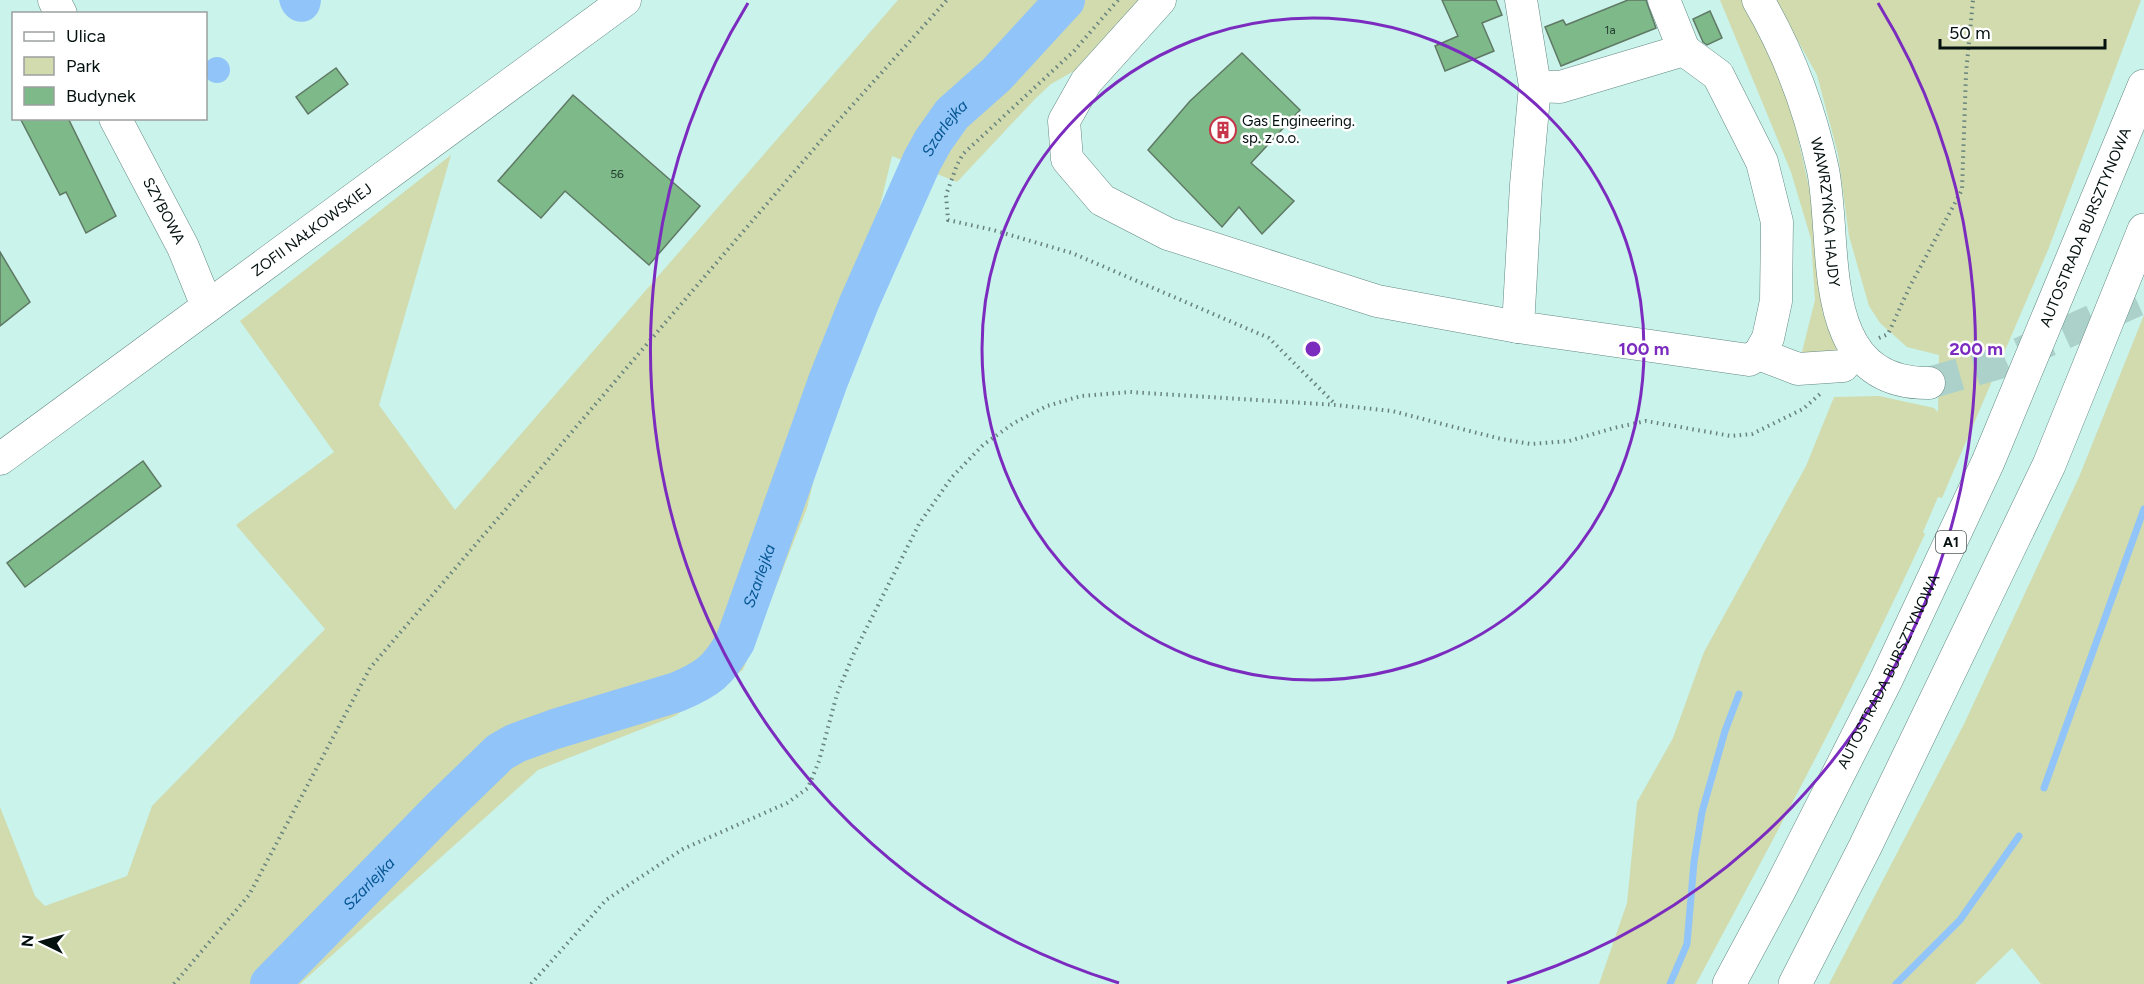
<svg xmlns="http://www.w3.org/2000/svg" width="2144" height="984" font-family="Figtree,sans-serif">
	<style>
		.green { fill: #d1dbae }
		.water { fill: #91c4f8 }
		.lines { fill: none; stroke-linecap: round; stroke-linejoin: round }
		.stream { stroke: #91c4f8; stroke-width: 7 }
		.river { stroke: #91c4f8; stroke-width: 40 }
		.building { fill: #7eb98a; stroke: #5f7964; stroke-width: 1.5 }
		.minor-tunnel { stroke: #acd1ca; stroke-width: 32; stroke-dasharray: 32 16; stroke-linecap: butt }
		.minor-casing { stroke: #628882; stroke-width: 33 }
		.highway-casing { stroke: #628882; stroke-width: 34 }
		.path { stroke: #68837e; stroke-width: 4; stroke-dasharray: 1.5 4.5; stroke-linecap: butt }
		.minor { stroke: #fff; stroke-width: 32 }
		.highway { stroke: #fff; stroke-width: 33 }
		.ring { fill: none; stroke: #7b2cbf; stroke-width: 3 }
		.labels { text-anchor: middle; stroke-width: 5; stroke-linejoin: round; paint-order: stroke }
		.number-label { font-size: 12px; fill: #223b2e }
		.shield { fill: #fff; stroke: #4f5857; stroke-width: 1.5 }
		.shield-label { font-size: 14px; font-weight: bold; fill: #04110f }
		.poi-label { font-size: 15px; fill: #04110f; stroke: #fff; text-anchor: start }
		.street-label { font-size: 15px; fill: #04110f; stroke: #fff }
		.water-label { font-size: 16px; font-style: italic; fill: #075794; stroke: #fff }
		.centre { fill: #7b2cbf; stroke: #fff; stroke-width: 3 }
		.ring-label { font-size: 18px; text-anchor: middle; font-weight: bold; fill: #7b2cbf; stroke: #fff; stroke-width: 5; stroke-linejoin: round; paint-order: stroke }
	</style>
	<rect width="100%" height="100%" fill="#caf3eb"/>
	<!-- green -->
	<g class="green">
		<path d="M898 0H1138L1074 71 1051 84 1035 99 957 182 892 156 807 508 743 670 675 716 538 770 300 984H0V807L35 896 45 906 127 876 152 806 325 629 236 525 334 452 240 321 451 155 379 405 455 510Z"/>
		<path d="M1720 0H1742L1772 56 1794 120 1812 201 1823 313 1838 346 1832 360 1801 356 1815 300 1811 239 1791 172Z"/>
		<path d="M1775 0H2141L2048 250 1942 498 1938 497 1923 532 1925 534C1855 687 1776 835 1696 984H1599L1627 903 1637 802 1673 738 1704 652 1806 466 1834 397 1879 396 1934 408 1938 412 1939 355 1907 347 1880 323 1869 306 1849 236 1838 154 1817 75Z"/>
		<path d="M2144 315V984H2041L2012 948 1975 984H1829L1964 724 2079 477Z"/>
	</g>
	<!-- water -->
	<g class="water">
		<path d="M279 0H321C320 29 284 29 279 0Z"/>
		<circle cx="217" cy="70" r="13"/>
	</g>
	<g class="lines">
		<!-- stream -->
		<g class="stream">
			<path d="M2044 788 2144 509"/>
			<path d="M1670 984 1687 944 1694 862 1702 812 1725 731 1739 694"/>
			<path d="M1896 984 1960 920 2019 836"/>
		</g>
		<!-- river -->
		<path class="river" id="s1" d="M270 984 439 811 500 752 516 743 555 729 677 692C708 679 718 671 735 642L828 381 859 303 922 161 933 141 952 114 996 75 1065 0"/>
	</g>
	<!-- building -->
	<g class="building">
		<path d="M1442 0H1496L1502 15 1482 23 1494 51 1445 71 1435 46 1458 36Z"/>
		<path d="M1628 0H1646L1656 28 1561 66 1545 27 1563 20 1566 25Z"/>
		<path d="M1710 11 1722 38 1707 45 1703 42 1693 19Z"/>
		<path d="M1242 53 1300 110 1251 163 1294 201 1262 234 1239 207 1222 227 1148 150 1190 101Z"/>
		<path d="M336 68 348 84 308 114 296 97Z"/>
		<path d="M573 95 700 206 649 265 565 191 541 218 498 181Z"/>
		<path d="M20 118H68L116 216 86 233 66 192 60 195Z"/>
		<path d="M0 252 30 302 0 326Z"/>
		<path d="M143 461 161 486 25 587 7 563Z"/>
	</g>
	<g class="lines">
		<!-- minor-tunnel -->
		<path class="minor-tunnel" d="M1929 383 1999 363 2144 297"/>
		<defs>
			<g id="minor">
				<path d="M54 0 61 14"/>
				<path d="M1160 0 1086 82 1064 121 1067 159 1102 200 1168 234 1377 301 1518 327"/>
				<path d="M1521 0 1535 86 1560 87 1684 50 1664 0"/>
				<path id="s2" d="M1758 0C1789 53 1810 109 1823 170 1838 246 1813 384 1929 383"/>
				<path d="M1535 86 1526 185 1518 327 1749 360 1759 354 1768 338 1776 301 1777 222 1762 162 1718 75 1684 50"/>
				<path id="s3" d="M115 118 183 247 207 306"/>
				<path d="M1759 354 1798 369 1843 366"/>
				<path id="s4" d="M0 459 625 0"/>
			</g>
			<g id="highway">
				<path id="s5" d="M1729 984 1779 891 1886 680 1988 462 2144 86"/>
				<path d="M1795 984 1865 847 2049 465 2144 230"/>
			</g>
		</defs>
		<!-- minor casing -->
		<use href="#minor" class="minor-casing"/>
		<!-- highway casing -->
		<use href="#highway" class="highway-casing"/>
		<!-- path -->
		<g class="path">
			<path d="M1118 0 1074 51 963 154 957 165 946 195 948 220 993 230 1072 253 1269 338 1336 405"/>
			<path d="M1879 338 1888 334 1910 286 1962 190 1966 73 1973 0"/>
			<path d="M174 984 249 895 370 668 830 130 947 0"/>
			<path d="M531 984 606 900 683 849 787 803 808 788 819 761 837 694 854 653 919 524 952 477 983 445 1014 423 1047 406 1081 396 1130 392 1336 405 1392 411 1501 439 1531 444 1569 441 1614 428 1646 421 1731 436 1752 434 1803 409 1820 394"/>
		</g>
		<!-- minor -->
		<use href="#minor" class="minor"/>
		<!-- highway -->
		<use href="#highway" class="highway"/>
	</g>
	<!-- distance rings -->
	<g class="ring">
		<circle cx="1313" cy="349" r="331"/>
		<path d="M1119 983A663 663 0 0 1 748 3M1878 3A663 663 0 0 1 1507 983"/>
	</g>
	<!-- icons -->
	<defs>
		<symbol id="building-ring" viewBox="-11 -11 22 22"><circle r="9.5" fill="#fff" stroke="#c63548" stroke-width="1.5"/><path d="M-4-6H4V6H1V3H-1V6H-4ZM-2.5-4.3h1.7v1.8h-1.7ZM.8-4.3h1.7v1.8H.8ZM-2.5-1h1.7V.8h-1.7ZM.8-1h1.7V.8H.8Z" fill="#c63548"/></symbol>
	</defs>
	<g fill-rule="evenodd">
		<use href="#building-ring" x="1208" y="115" width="30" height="30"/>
	</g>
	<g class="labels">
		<!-- number labels -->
		<g class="number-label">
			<text x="1610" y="34">1a</text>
			<text x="617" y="178">56</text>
		</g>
		<!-- shield labels -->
		<rect class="shield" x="1936" y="531" width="30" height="22" rx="4.5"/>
		<g class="shield-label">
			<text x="1951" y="547">A1</text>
		</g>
		<!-- poi labels -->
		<g class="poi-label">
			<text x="1242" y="126">Gas Engineering.<tspan x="1242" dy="17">sp. z o.o.</tspan></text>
		</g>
		<!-- street labels -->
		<g class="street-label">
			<text dy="5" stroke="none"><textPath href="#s3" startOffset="105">SZYBOWA</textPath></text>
			<text dy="5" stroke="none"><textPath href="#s2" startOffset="225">WAWRZYŃCA HAJDY</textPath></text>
			<text dy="5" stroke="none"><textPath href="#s5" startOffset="837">AUTOSTRADA BURSZTYNOWA</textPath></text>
			<text dy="5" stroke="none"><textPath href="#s4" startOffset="387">ZOFII NAŁKOWSKIEJ</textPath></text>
			<text dy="5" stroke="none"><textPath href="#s5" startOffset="351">AUTOSTRADA BURSZTYNOWA</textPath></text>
		</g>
		<!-- water labels -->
		<g class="water-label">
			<text dy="6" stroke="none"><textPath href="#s1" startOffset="1149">Szarlejka</textPath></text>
			<text dy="6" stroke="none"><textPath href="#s1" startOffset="663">Szarlejka</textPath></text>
			<text dy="6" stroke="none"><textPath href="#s1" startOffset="141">Szarlejka</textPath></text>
		</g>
	</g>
	<circle cx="1313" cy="349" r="9" class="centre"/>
	<g class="ring-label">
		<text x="1644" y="355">100 m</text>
		<text x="1976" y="355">200 m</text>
	</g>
	<!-- legend -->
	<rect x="12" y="12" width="195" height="108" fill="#ffffff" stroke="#9ba09f" stroke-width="1.5"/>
	<rect x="24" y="32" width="30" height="9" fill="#ffffff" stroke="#9ba09f" stroke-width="1.5"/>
	<text x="66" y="42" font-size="18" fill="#04110f">Ulica</text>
	<rect x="24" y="57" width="30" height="18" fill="#d1dbae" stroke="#9ba09f" stroke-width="1.5"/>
	<text x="66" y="72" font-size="18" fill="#04110f">Park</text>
	<rect x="24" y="87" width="30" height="18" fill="#7eb98a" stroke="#9ba09f" stroke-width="1.5"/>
	<text x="66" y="102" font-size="18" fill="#04110f">Budynek</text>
	<!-- north arrow -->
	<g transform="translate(42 942) rotate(275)" stroke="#ffffff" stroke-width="4.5" paint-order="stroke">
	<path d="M0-4.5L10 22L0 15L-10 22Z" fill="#04110f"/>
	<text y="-9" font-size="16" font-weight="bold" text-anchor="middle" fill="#04110f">N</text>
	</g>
	<!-- scale -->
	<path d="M1940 39v9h165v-9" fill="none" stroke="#04110f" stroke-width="3"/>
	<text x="1949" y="39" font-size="18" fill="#04110f" stroke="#ffffff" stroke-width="4.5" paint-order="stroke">50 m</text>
</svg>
